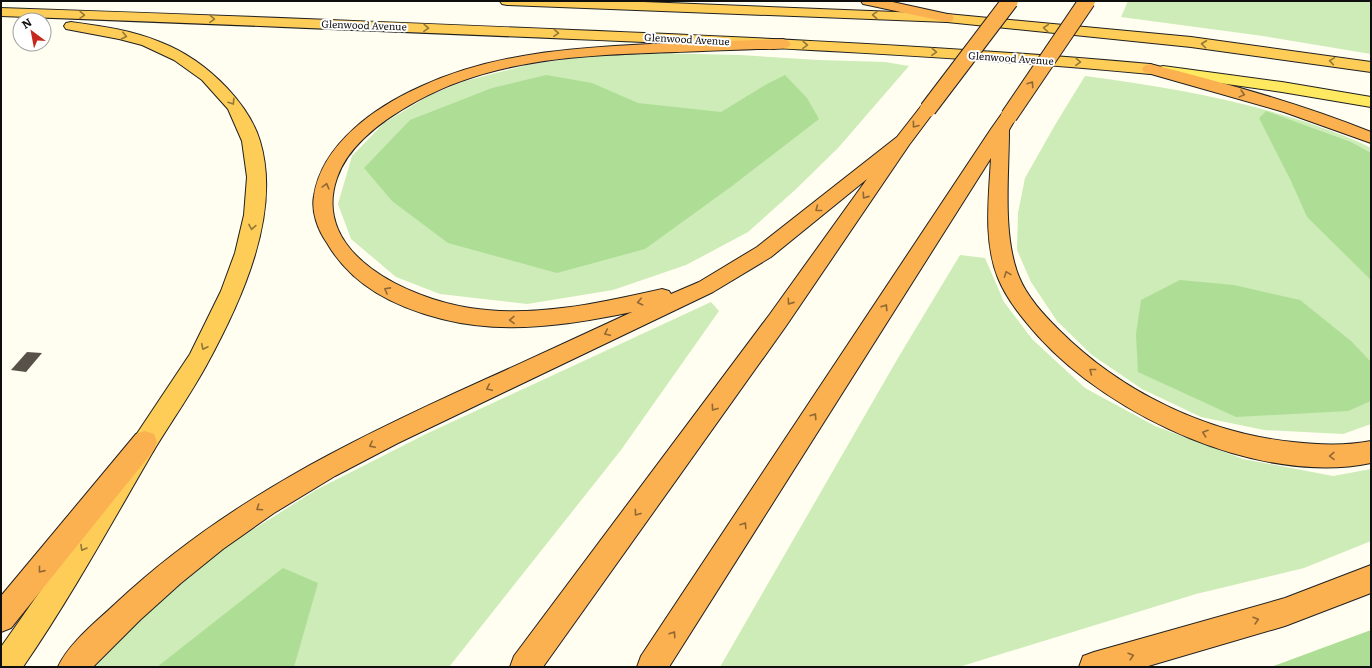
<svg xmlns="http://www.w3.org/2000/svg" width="1372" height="668" font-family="Literata,serif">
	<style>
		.green { fill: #cdecb7 }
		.forest { fill: #aede95 }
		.building { fill: #58514a }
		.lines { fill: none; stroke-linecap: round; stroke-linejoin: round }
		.primary-casing { stroke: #202020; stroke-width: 2 }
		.trunk-casing { stroke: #202020; stroke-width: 2 }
		.motorway-casing { stroke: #202020; stroke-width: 2 }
		.primary { fill: #ffe960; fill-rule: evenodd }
		.trunk { fill: #fecd58; fill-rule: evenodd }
		.motorway { fill: #fcb151; fill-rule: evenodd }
		.motorway-bridge-casing { stroke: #202020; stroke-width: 18; stroke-linecap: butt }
		.motorway-bridge { stroke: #fcb151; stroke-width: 16 }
		.oneway { stroke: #927837 }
		.oneway2 { stroke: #916833 }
		.labels { text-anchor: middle; stroke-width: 4; stroke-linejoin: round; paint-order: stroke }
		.far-street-label { font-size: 10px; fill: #0f0f0f; stroke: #fff }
	</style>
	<rect width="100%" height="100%" fill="#fffef0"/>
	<!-- green -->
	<g class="green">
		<path d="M1128 1H1371V54L1263 36 1121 17Z"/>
		<path d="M652 53 740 55 818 60 885 62 909 66 838 148 795 190 748 232 686 265 613 290 527 304 440 294 396 277 351 239 338 204 352 156 384 123 430 95 465 81 527 65 587 56Z"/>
		<path d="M1085 76C1161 86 1232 98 1306 122 1328 130 1350 137 1371 148V424L1343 434 1264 430 1201 417 1142 389 1092 355 1057 321 1031 282 1017 250 1018 213 1025 178 1055 125Z"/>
		<path d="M960 255 985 258 1004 302 1032 339 1085 388 1155 426 1243 459 1333 476 1371 469V541L1304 568 1196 594 959 667H720L898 358Z"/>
		<path d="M711 302 719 311 621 450 449 667H95L161 599 227 546 316 490 426 434Z"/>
	</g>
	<!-- forest -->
	<g class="forest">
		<path d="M546 75 592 83 638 103 721 112 767 84 785 75 807 98 819 119 732 186 645 249 557 273 448 243 392 201 364 168 410 120 492 88Z"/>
		<path d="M1266 111 1351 142 1371 153V280L1307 217 1291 181 1259 118Z"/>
		<path d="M1180 280 1234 285 1300 300 1351 341 1371 362V401L1348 411 1236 417 1138 372 1136 334 1141 300Z"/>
		<path d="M283 568 318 583 294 667H157Z"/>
		<path d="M1371 630V667H1271Z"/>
	</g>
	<!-- building -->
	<path class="building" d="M27 352 42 353 26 372 11 370Z"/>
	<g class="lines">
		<defs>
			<path id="primary" d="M1163 66 1282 82 1371 97V107L1282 92 1157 74 1155 71 1157 68Z"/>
			<g id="trunk">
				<path d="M500 1H618L947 14 1191 37 1371 62V72L1191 47 947 22 507 5 502 4Z"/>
				<path d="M1 8C192 14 382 22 573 30 766 38 958 47 1150 64L1156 66 1158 69 1156 72 1150 74C958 56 766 47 573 39 382 31 192 23 1 16Z"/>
				<path d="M71 22C101 26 132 30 160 42 186 52 208 68 227 88 241 103 254 121 260 141 282 214 241 302 206 366 190 395 171 422 154 450 111 524 71 597 23 667H1V647L48 580 136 435 190 354 221 291 235 253 244 215 247 177 242 141 228 109 202 80 174 60 142 45 119 39 66 29 64 26 66 23Z"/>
			</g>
			<g id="motorway">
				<path d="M861 1H888L952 15 954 18 952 21 947 22 868 5 863 4Z"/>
				<path d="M783 39 788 41 791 44 788 47C778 50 767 49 757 49 739 50 721 50 703 51 607 55 503 53 417 101 386 118 349 143 337 178 310 255 411 299 470 308 534 318 600 303 662 289L669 291 671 294 699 282 757 247 897 137 922 105 928 104 934 105 936 109 909 145 786 326 543 667H510L514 656 770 314 867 179 771 257 713 292 398 443 335 476 274 513 223 549 181 583 140 620 93 667H58C68 644 97 621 115 604 225 501 351 440 486 379 535 357 584 334 632 312 569 325 505 335 442 319 395 307 352 286 327 243 318 230 311 212 314 196 322 143 377 106 422 86 493 53 573 48 650 44 695 42 739 41 783 39Z"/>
				<path d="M1150 64C1225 83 1299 103 1371 132V143L1284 112 1144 72 1142 69 1144 66Z"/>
				<path d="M1009 111 1015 112 1017 116 1009 130C1009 176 1002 235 1019 277 1027 297 1044 315 1059 330 1121 392 1206 433 1293 442 1319 445 1345 446 1371 441V463C1261 486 1111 417 1038 336 1023 319 1007 300 998 278 983 241 989 197 991 158L669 667H637L641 656 991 129 1003 112Z"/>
				<path d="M145 431 154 434 157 442 154 450 11 628 1 632V596L136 434Z"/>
				<path d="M1371 565V593L1285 626 1145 667H1079L1083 656 1094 652 1285 598Z"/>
			</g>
		</defs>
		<!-- primary casing -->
		<use href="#primary" class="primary-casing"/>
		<!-- trunk casing -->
		<use href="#trunk" class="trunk-casing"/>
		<!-- motorway casing -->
		<use href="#motorway" class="motorway-casing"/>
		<!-- primary -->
		<use href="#primary" class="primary"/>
		<!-- trunk -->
		<use href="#trunk" class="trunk"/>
		<!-- motorway -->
		<use href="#motorway" class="motorway"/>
		<defs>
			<g id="motorway-bridge">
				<path d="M928 109 1010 1"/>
				<path d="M1009 116 1087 1"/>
			</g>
		</defs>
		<!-- motorway-bridge casing -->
		<use href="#motorway-bridge" class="motorway-bridge-casing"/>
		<!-- motorway-bridge -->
		<use href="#motorway-bridge" class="motorway-bridge"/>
	</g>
	<!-- one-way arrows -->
	<defs><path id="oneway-chevron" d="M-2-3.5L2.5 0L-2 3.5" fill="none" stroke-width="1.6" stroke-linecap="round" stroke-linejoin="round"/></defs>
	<g class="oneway">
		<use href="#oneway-chevron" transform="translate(82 15) rotate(2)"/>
		<use href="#oneway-chevron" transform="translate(875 15) rotate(-178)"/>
		<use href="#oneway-chevron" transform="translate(212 19) rotate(2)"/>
		<use href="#oneway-chevron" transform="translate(426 28) rotate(3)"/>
		<use href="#oneway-chevron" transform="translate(1046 28) rotate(-175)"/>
		<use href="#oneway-chevron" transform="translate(556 33) rotate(3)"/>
		<use href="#oneway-chevron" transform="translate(124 36) rotate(13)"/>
		<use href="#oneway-chevron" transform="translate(1204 44) rotate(-173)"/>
		<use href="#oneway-chevron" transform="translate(805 45) rotate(3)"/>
		<use href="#oneway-chevron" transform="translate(934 52) rotate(4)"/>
		<use href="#oneway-chevron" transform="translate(1332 61) rotate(-171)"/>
		<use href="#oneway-chevron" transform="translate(1078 62) rotate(4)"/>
		<use href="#oneway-chevron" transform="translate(232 102) rotate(57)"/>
		<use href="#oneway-chevron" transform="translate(252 227) rotate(100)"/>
		<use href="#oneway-chevron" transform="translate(204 347) rotate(116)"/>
		<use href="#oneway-chevron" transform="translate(83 548) rotate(120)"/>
	</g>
	<g class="oneway2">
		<use href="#oneway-chevron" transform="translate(1031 84) rotate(-56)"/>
		<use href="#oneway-chevron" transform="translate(1242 94) rotate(15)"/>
		<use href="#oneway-chevron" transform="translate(915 125) rotate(127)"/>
		<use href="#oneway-chevron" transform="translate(326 186) rotate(-75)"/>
		<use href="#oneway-chevron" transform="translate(865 196) rotate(125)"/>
		<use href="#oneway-chevron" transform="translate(818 209) rotate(142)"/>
		<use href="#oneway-chevron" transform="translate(1007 274) rotate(-111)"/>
		<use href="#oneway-chevron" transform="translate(387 290) rotate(-151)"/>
		<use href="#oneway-chevron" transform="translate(640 302) rotate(167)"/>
		<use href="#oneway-chevron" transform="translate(790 302) rotate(125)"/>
		<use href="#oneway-chevron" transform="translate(885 307) rotate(-57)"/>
		<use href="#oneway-chevron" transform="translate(512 320) rotate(179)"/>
		<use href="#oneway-chevron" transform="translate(607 333) rotate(155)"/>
		<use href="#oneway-chevron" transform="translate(1092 371) rotate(-142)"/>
		<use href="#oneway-chevron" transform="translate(489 388) rotate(155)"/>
		<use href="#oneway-chevron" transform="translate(714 408) rotate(126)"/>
		<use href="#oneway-chevron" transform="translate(814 416) rotate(-57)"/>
		<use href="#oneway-chevron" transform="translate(1205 433) rotate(-161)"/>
		<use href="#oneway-chevron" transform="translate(372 445) rotate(153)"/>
		<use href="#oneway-chevron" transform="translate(1332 456) rotate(179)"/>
		<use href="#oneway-chevron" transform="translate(259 508) rotate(146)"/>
		<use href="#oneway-chevron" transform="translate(637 513) rotate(126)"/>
		<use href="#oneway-chevron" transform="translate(744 525) rotate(-57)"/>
		<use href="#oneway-chevron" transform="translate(41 570) rotate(129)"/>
		<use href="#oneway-chevron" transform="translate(1256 620) rotate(-16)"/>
		<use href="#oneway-chevron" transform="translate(673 634) rotate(-57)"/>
		<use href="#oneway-chevron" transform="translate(1131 656) rotate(-16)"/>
	</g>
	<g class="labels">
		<!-- far-street labels -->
		<g class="far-street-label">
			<text transform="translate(364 25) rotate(2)" y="4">Glenwood Avenue</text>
			<text transform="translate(687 39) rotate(3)" y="4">Glenwood Avenue</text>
			<text transform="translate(1011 58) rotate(4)" y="4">Glenwood Avenue</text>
		</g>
	</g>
	<!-- border -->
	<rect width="1372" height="668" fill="none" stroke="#0f0f0f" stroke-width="4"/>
	<!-- north arrow -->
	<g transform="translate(32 32) rotate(328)"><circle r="19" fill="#ffffff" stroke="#9f9f9f"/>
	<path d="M0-3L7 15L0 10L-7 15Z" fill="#c7281e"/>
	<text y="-6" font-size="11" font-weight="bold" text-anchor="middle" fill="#0f0f0f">N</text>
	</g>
</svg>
